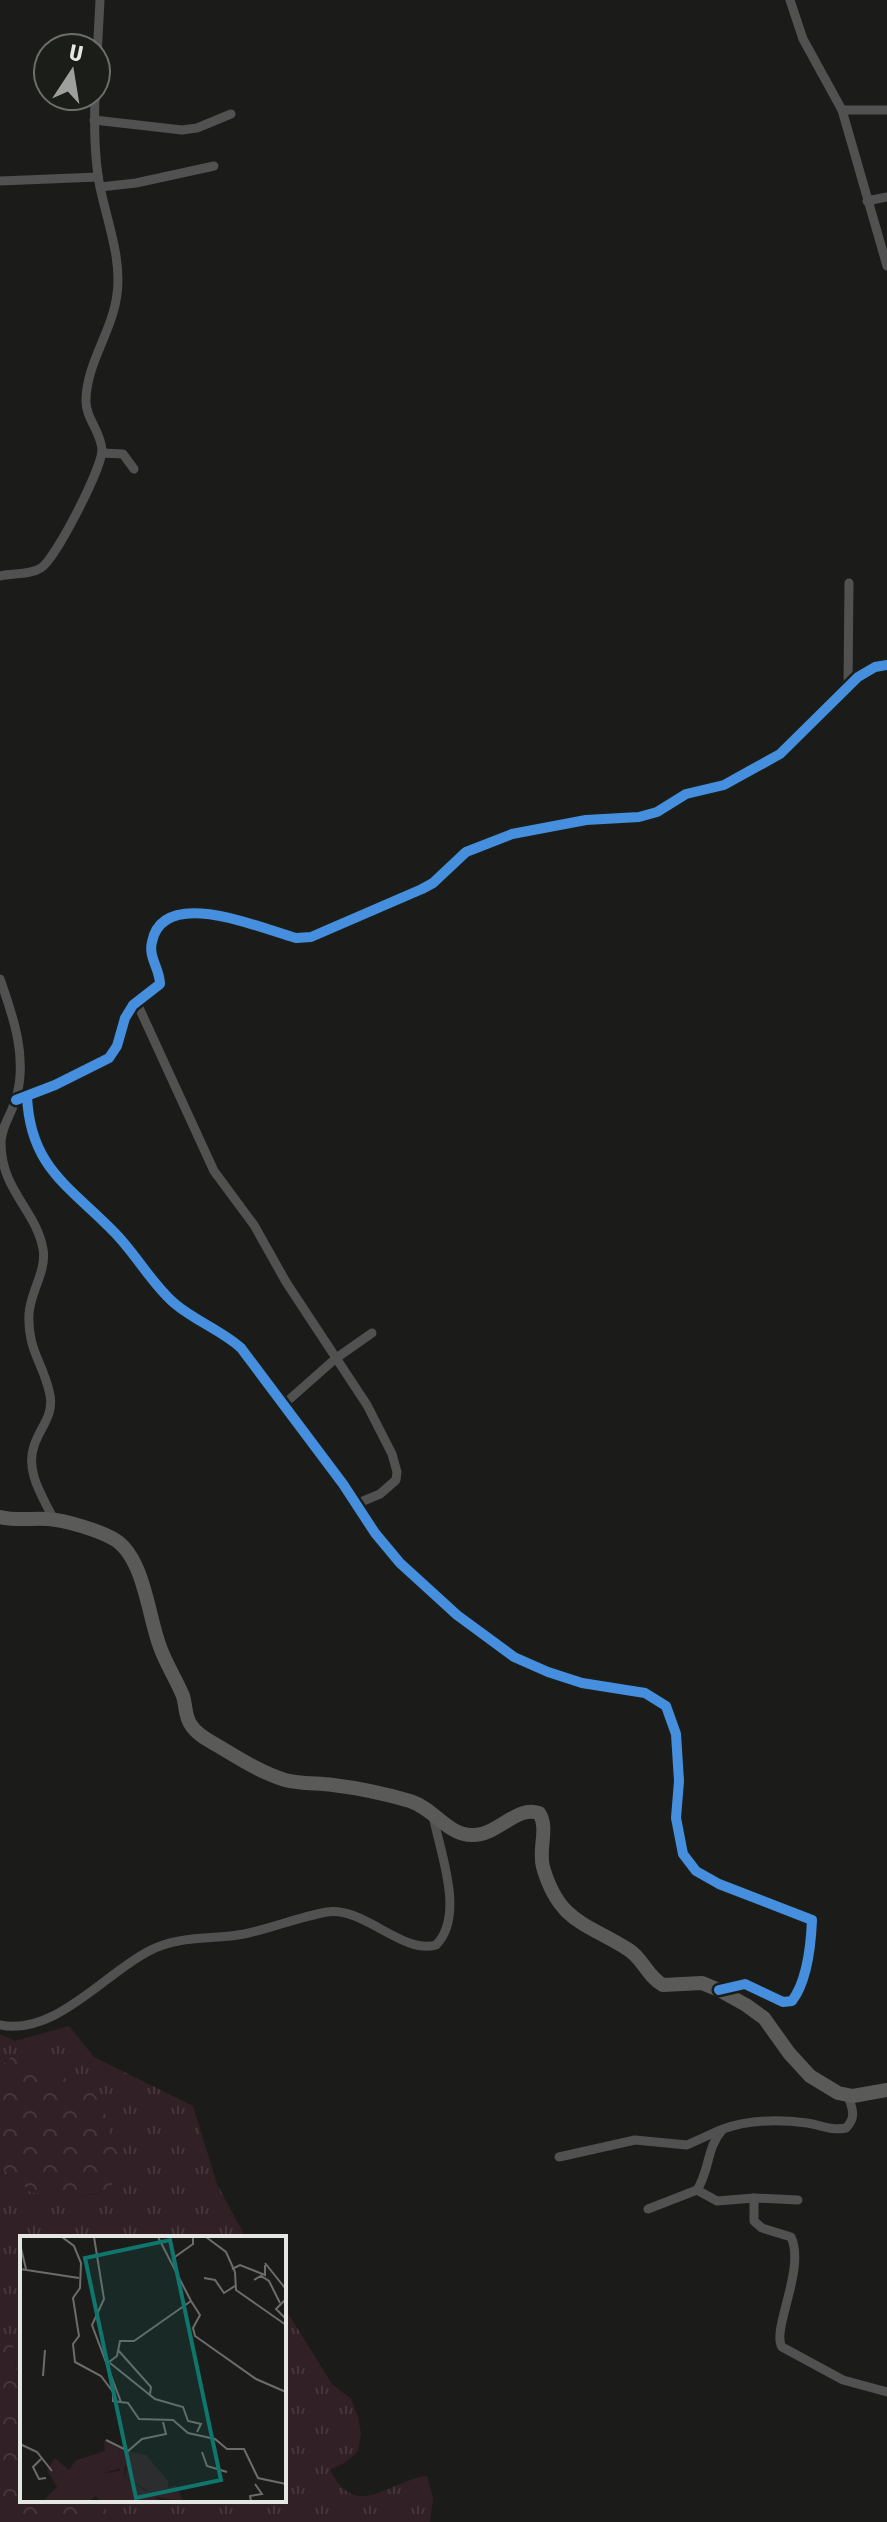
<svg xmlns="http://www.w3.org/2000/svg" width="887" height="2522" font-family="'Fira Sans Condensed',sans-serif">
	<style>
		.grass { fill: url(#grass-tufts) }
		.forest { fill: url(#forest-crowns) }
		.lines { fill: none; stroke-linecap: round; stroke-linejoin: round }
		.street { stroke: #505150; stroke-width: 9 }
		.primary { stroke: #5a5b59; stroke-width: 14 }
		.cycleway-casing { stroke: #1b1d19; stroke-width: 15 }
		.cycleway { stroke: #468fdf; stroke-width: 10 }
		.inset-road { fill: none; stroke: #6c6d6b; stroke-width: 2 }
		.view { fill: #0f766e; fill-opacity: 0.15; stroke: #0f766e; stroke-width: 4 }
		.inset-edge { fill: none; stroke: #e5e7e4; stroke-width: 4 }
	</style>
	<defs>
		<pattern id="grass-tufts" width="24" height="20" patternUnits="userSpaceOnUse" patternTransform="scale(2)"><rect width="24" height="20" fill="#312025"/><path d="M3 7l-1-3M5 7V3M7 7l1-3M15 17l-1-3M17 17v-4M19 17l1-3" fill="none" stroke="#45363a"/></pattern>
		<pattern id="forest-crowns" width="20" height="18" patternUnits="userSpaceOnUse" patternTransform="scale(2)"><rect width="20" height="18" fill="#312025"/><path d="M2 6a3 3 0 1 1 6 0M12 15a3 3 0 1 1 6 0" fill="none" stroke="#45363a"/></pattern>
	</defs>
	<rect width="100%" height="100%" fill="#1b1c1a"/>
	<!-- grass -->
	<g class="grass">
		<path d="M69 2026 94 2057 193 2106 217 2184 246 2238H22V2385L17 2377 13 2344 0 2336V2167L24 2184 28 2191C46 2196 92 2201 107 2188 113 2183 117 2172 120 2165L108 2129 88 2091 41 2066 35 2060H6L0 2066V2034L15 2041Z"/>
		<path d="M284 2307 332 2384 351 2399 358 2417 361 2434 358 2451 346 2462 330 2470C357 2522 387 2481 427 2476L433 2498 430 2522H110L103 2500H284Z"/>
	</g>
	<!-- forest -->
	<g class="forest">
		<path d="M30 2054C48 2078 84 2079 101 2102 106 2109 106 2123 109 2132 113 2144 123 2161 119 2174 111 2203 50 2198 28 2191L23 2184 0 2167V2066L13 2056Z"/>
		<path d="M0 2336 13 2344 17 2377 22 2385V2500H103L110 2522H0Z"/>
	</g>
	<g class="lines">
		<!-- street -->
		<g class="street">
			<path d="M790 0 803 39 842 110 887 266"/>
			<path d="M96 76 100 0"/>
			<path d="M842 110H887"/>
			<path d="M94 120 182 130 197 128 231 114"/>
			<path d="M0 181 98 177"/>
			<path d="M100 187 136 183 214 166"/>
			<path d="M867 201 887 197"/>
			<path d="M102 453 123 454 134 469"/>
			<path d="M0 576C13 573 30 575 41 568 56 558 102 468 102 450 101 431 85 418 86 399 87 362 113 330 117 294 122 259 107 221 100 187 94 157 94 126 95 96"/>
			<path d="M848 685 849 583"/>
			<path d="M0 979C13 1016 28 1058 16 1098 12 1114 1 1126 1 1143 1 1190 36 1210 43 1249 47 1271 30 1292 29 1314 27 1350 44 1364 50 1395 54 1416 40 1427 34 1446 25 1472 43 1497 54 1520"/>
			<path d="M136 1001 214 1171 254 1225 286 1282 367 1405 392 1454 397 1472 396 1480 380 1494 356 1504"/>
			<path d="M27 1096C30 1167 69 1186 114 1232 136 1254 151 1283 174 1303 195 1321 221 1330 241 1348L343 1484 375 1533 400 1563 457 1615 514 1657 548 1672 582 1683 645 1693 666 1706 676 1734 679 1781 676 1818 683 1854 696 1871 719 1884 812 1920C811 1944 807 1981 792 2001L783 2002 745 1984 719 1990"/>
			<path d="M16 1100 55 1085 109 1058 117 1046 125 1018 133 1005 160 984C160 969 148 957 152 942 163 885 262 929 296 938L311 937 422 889 433 883 466 852 512 834 586 820 639 817 657 812 686 794 724 785 780 754 858 677 875 667 887 665"/>
			<path d="M283 1405 335 1359 372 1333"/>
			<path d="M0 2025C55 2036 104 1974 149 1951 179 1935 212 1940 244 1934 272 1928 299 1917 327 1912 363 1906 403 1955 436 1945 466 1915 439 1850 433 1815"/>
			<path d="M559 2157 635 2140 687 2145 720 2130"/>
			<path d="M697 2190 717 2201 754 2198 798 2200"/>
			<path d="M754 2198V2221L762 2228 791 2237C806 2269 771 2330 782 2347L843 2380 887 2392"/>
			<path d="M648 2209 697 2190C710 2170 706 2148 723 2129 751 2119 778 2119 807 2123 821 2125 832 2131 846 2128 857 2117 852 2108 848 2096"/>
		</g>
		<!-- primary -->
		<path class="primary" d="M0 1517C16 1521 32 1518 48 1519 65 1520 97 1530 112 1538 144 1554 148 1616 160 1647 166 1664 176 1679 183 1696 186 1706 185 1717 191 1725 197 1735 210 1741 220 1747 240 1759 262 1773 285 1780 300 1784 317 1783 333 1785 358 1788 386 1794 410 1801 435 1809 448 1836 473 1835 498 1835 517 1805 539 1813 549 1828 538 1849 543 1867 559 1923 587 1923 629 1950 643 1959 648 1977 663 1985L702 1983 719 1990 746 2005 764 2018 789 2053 810 2076 838 2093 853 2096 887 2090"/>
		<defs>
			<g id="cycleway">
				<path d="M27 1096C30 1167 69 1186 114 1232 136 1254 151 1283 174 1303 195 1321 221 1330 241 1348L343 1484 375 1533 400 1563 457 1615 514 1657 548 1672 582 1683 645 1693 666 1706 676 1734 679 1781 676 1818 683 1854 696 1871 719 1884 812 1920C811 1944 807 1981 792 2001L783 2002 745 1984 719 1990"/>
				<path d="M16 1100 55 1085 109 1058 117 1046 125 1018 133 1005 160 984C160 969 148 957 152 942 163 885 262 929 296 938L311 937 422 889 433 883 466 852 512 834 586 820 639 817 657 812 686 794 724 785 780 754 858 677 875 667 887 665"/>
			</g>
		</defs>
		<!-- cycleway casing -->
		<use href="#cycleway" class="cycleway-casing"/>
		<!-- cycleway -->
		<use href="#cycleway" class="cycleway"/>
	</g>
	<!-- overview -->
	<g transform="translate(20 2236)">
		<rect width="266" height="266" fill="#1b1c1a"/>
		<path d="M102 214 126 219 148 245V252L156 249 163 265 127 260V254L104 241 107 230 84 237Z" fill="#312025"/>
		<path d="M84 204 102 214 84 237 100 235 101 224 110 217 116 219 120 227 104 228V241L141 265H79L76 260 69 265H23L37 251 27 234 35 222 49 234 56 224 85 215Z" fill="#312025"/>
		<path class="inset-road" d="M42 1 54 10 61 27 60 52 53 62 59 100 53 108 55 126 81 140 93 156V165L108 167 119 183 153 184 168 197 195 203 207 213H224L238 242 266 248M74 1 84 63 72 89 101 166M186 1 206 16 215 36 216 54 266 89M0 8 6 33M152 23 173 8V1M245 27 265 52V64L256 73 266 83M0 33 59 42M212 33 220 29 245 39V29M184 42 195 44 204 57 215 50M234 44 241 40 249 45 260 67M171 65 180 79 173 92 175 100 236 143 266 156M98 114 131 151 130 158M89 126 97 120 100 105H114L171 65 138 1M90 127 135 163 163 171 168 185 181 188 177 196M23 140 25 114M86 204 108 215 122 203 146 198 143 186M0 208 17 216 32 235M182 216 187 230 207 236M21 223 13 231 19 243 26 242M231 265 230 260 242 258 235 248"/>
		<path class="view" d="M150 4 201 244 116 262 65 22Z"/>
		<rect width="266" height="266" class="inset-edge"/>
	</g>
	<!-- north arrow -->
	<g transform="translate(72 72) rotate(12)"><circle r="38" fill="#1b1d19" stroke="#6c6e6a" stroke-width="2"/>
	<path d="M0-6L14 30L0 20L-14 30Z" fill="#9ea09d"/>
	<text y="-12" font-size="22" font-weight="bold" text-anchor="middle" fill="#e5e7e4">U</text>
	</g>
</svg>
